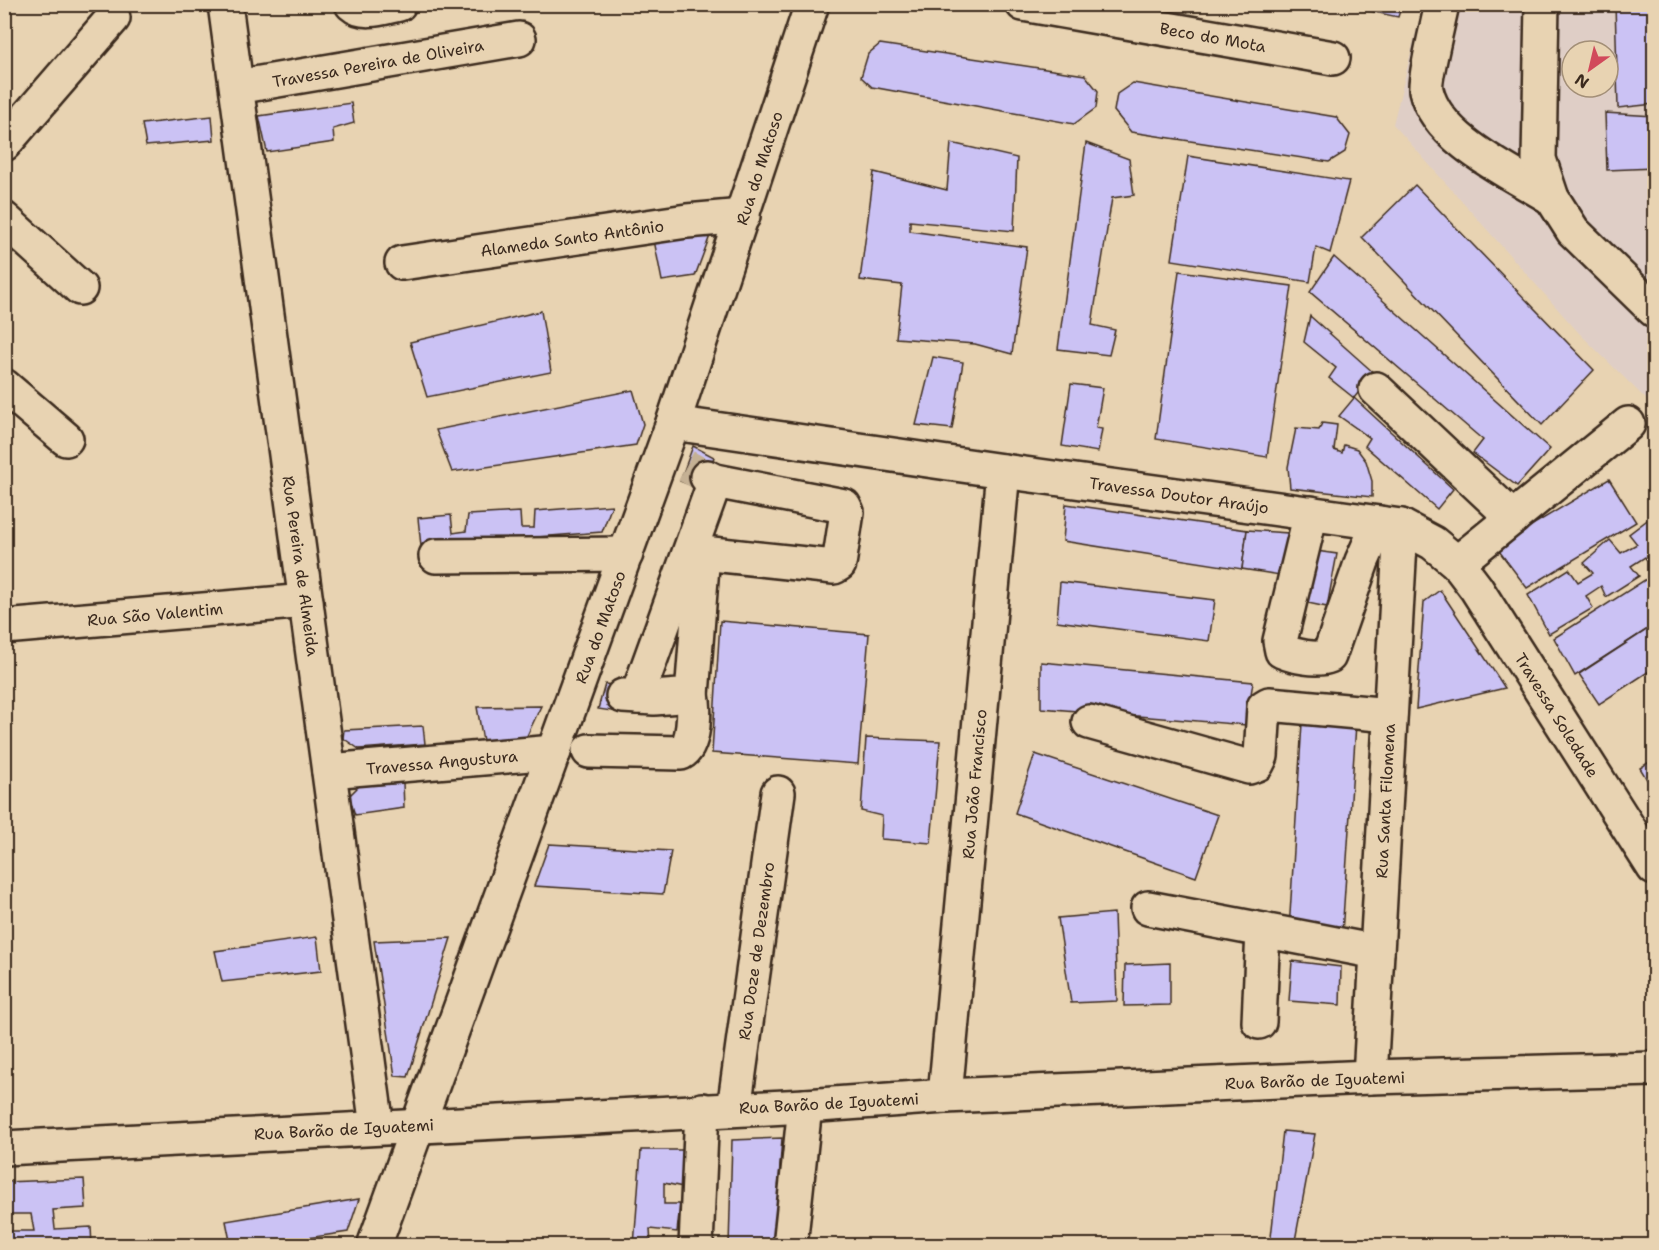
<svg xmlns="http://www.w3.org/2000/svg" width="1659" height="1250" font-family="'Shantell Sans',sans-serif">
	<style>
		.built { fill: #dfcec6; fill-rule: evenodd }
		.building { fill: #cbc2f4; stroke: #3b2a1e; stroke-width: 1.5 }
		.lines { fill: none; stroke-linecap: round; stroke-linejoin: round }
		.minor-tunnel { stroke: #c5b194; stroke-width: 33; stroke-dasharray: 33 16; stroke-linecap: butt }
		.minor-casing { stroke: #3b2a1e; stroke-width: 38 }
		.minor { stroke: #e8d3b2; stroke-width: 33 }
		.labels { text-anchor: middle; stroke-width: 5; stroke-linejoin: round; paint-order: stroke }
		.street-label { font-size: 16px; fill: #3b2a1e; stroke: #e8d3b2 }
	</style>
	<rect width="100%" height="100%" fill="#e8d3b2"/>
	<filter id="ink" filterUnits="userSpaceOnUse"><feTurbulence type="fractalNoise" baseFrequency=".0167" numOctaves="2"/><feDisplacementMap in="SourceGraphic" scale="12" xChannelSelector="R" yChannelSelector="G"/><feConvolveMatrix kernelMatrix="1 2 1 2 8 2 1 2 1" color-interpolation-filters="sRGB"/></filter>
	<g filter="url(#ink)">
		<!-- built -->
		<path class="built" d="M1423 5H1654V407L1579 333 1393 124ZM1572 51H1608V87H1572Z"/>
		<!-- building -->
		<g class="building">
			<path d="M1336 4H1402L1398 17Z"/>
			<path d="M1615 4H1654V104L1618 108Z"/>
			<path d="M880 44 1085 75 1098 91 1096 108 1074 124 872 87 861 77 868 54Z"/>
			<path d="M1133 83 1336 117 1350 135 1345 152 1329 162 1131 132 1114 111 1117 94Z"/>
			<path d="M351 103 354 123 333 129 334 142 267 152 259 116Z"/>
			<path d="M1605 113 1654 116V168L1607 170Z"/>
			<path d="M212 116 214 140 146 146 142 124Z"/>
			<path d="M951 143 1017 158 1014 231 910 221V231L1027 247 1012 354 975 344 896 338 902 285 860 280 874 172 947 190Z"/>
			<path d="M1086 143 1129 159 1134 195 1112 198 1095 305 1092 325 1115 330 1109 355 1058 349Z"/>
			<path d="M1188 156 1349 181 1330 253 1316 247 1310 282 1172 260Z"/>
			<path d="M1415 185 1594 370 1542 425 1362 237Z"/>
			<path d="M711 233 695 276 662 281 653 235Z"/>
			<path d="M1334 257 1550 449 1517 486 1473 453 1483 440 1310 292Z"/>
			<path d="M1179 271 1292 286 1267 457 1156 439Z"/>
			<path d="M541 311 551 372 427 397 410 342Z"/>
			<path d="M1310 316 1374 373 1354 398 1329 378 1336 368 1304 342Z"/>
			<path d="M933 357 963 362 952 429 916 425Z"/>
			<path d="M1071 384 1103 388 1096 428 1102 429 1098 452 1062 446Z"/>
			<path d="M633 390 643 424 636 445 452 472 436 430Z"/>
			<path d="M1354 398 1453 489 1437 509 1365 446 1370 438 1339 416Z"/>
			<path d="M1322 423 1337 425 1334 450 1342 453 1344 445 1357 449 1366 461 1372 481V497L1290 488 1288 467 1296 428 1319 430Z"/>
			<path d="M693 446 714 457 702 490 680 481Z"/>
			<path d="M1609 479 1636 522 1527 588 1496 547Z"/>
			<path d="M1066 504 1247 530 1242 569 1063 541Z"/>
			<path d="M612 505 602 532 421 546 418 518 451 515 453 533 466 531 468 515 520 512 521 528H534L535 511Z"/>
			<path d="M1654 515V565L1651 567 1645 557 1631 566 1639 576 1606 597 1601 586 1586 596 1593 608 1549 634 1528 595 1569 569 1578 582 1593 573 1584 563 1610 540 1621 553 1637 544 1629 534Z"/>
			<path d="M1247 530 1288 533 1280 575 1242 569Z"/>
			<path d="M1309 550 1337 554 1327 607 1303 602Z"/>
			<path d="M1654 574V625L1575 676 1554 638Z"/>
			<path d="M1060 582 1215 600 1209 641 1057 621Z"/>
			<path d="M1440 590 1505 688 1416 709 1424 602Z"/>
			<path d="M720 621 869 634 858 764 712 753Z"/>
			<path d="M1654 625V668L1599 704 1579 674Z"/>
			<path d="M1041 662 1253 682 1246 725 1041 708Z"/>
			<path d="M605 684 627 687 618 712 598 709Z"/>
			<path d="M541 706 525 740 483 741 477 707Z"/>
			<path d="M1302 723 1356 724 1342 934 1289 930Z"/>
			<path d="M423 726 425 744 359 749 343 738 344 730Z"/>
			<path d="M866 738 940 741 931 843 881 839 882 816 861 811Z"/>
			<path d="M1035 754 1218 815 1196 877 1015 813Z"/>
			<path d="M1654 759V791L1640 768Z"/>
			<path d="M403 783 404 808 355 815 349 796 359 786Z"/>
			<path d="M549 844 671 851 663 894 534 886Z"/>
			<path d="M1114 913 1117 1001 1071 1003 1058 918Z"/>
			<path d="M317 937 321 971 222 982 215 951Z"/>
			<path d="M451 938 408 1077 395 1076 374 941Z"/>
			<path d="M1292 961 1341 967 1340 1005 1289 1001Z"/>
			<path d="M1170 963V1005L1124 1006 1125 965Z"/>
			<path d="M1283 1131 1315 1134 1294 1246H1270Z"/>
			<path d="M782 1138 774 1246H729L732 1140Z"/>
			<path d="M641 1150H684L683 1187 664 1183V1204H680L677 1232 650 1229 651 1246H634Z"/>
			<path d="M84 1179 86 1208 53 1210 55 1229 91 1227 92 1246H4V1231H34L31 1214H4V1182Z"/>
			<path d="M359 1199 348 1232 254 1246H231L226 1221Z"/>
		</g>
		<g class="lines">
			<!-- minor-tunnel -->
			<path class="minor-tunnel" d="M686 466 707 477"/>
			<defs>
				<g id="minor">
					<path d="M225 4 377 1127"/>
					<path d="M352 4C364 15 384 7 399 4"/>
					<path d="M1023 4 1333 58"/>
					<path d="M1442 4C1439 19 1424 80 1426 90 1437 140 1512 173 1552 198"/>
					<path d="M1542 4 1539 159 1552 198 1573 231 1654 310"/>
					<path d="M237 87 519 39"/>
					<path d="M4 144 113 18"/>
					<path d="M4 219 80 288"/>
					<path d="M402 263 687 221 743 216"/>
					<path d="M4 386 66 439"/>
					<path d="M1376 389 1513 518"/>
					<path d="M673 423 1003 471 1401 526 1433 543 1457 563 1476 588 1654 868"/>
					<path d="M1311 513 1280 641 1282 651C1294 656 1317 661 1329 656L1362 561 1379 523"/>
					<path d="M690 554 703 553 834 567 839 564 840 558 847 512 844 506 715 481 707 477"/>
					<path d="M436 556 626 554"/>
					<path d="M1457 563 1628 424"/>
					<path d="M4 627 306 601"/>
					<path d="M623 696 654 698 692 695 703 553"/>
					<path d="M637 697 715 481"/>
					<path d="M1089 722 1249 767 1257 764 1261 756 1264 707 1269 704 1390 715"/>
					<path d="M589 751 681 753C695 746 695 709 692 695"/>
					<path d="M329 771 554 752"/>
					<path d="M1148 908 1377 952"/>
					<path d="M1259 1022 1263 930"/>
					<path d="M1370 1077 1401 526"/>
					<path d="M945 1096 1003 471"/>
					<path d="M734 1109 778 793"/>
					<path d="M4 1148 805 1106 945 1096 1370 1077 1654 1069"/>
					<path d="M374 1246 673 423 812 4"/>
					<path d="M696 1246 702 1110"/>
					<path d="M790 1246 805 1106"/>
				</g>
			</defs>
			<!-- minor casing -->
			<use href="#minor" class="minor-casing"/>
			<!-- minor -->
			<use href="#minor" class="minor"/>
		</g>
	</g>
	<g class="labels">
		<!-- street labels -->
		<g class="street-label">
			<text transform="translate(1213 37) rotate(10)" y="6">Beco do Mota</text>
			<text transform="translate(378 63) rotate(-10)" y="6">Travessa Pereira de Oliveira</text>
			<text transform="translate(759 168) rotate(-72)" y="6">Rua do Matoso</text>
			<text transform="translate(572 238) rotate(-8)" y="6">Alameda Santo Antônio</text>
			<text transform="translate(1179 495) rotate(8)" y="6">Travessa Doutor Araújo</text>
			<text transform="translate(301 566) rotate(82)" y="6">Rua Pereira de Almeida</text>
			<text transform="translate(155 614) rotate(-5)" y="6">Rua São Valentim</text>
			<text transform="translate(600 627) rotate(-70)" y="6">Rua do Matoso</text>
			<text transform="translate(1557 715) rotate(58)" y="6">Travessa Soledade</text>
			<text transform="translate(442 762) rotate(-5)" y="6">Travessa Angustura</text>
			<text transform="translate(974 784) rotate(-85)" y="6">Rua João Francisco</text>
			<text transform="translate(1385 801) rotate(-87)" y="6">Rua Santa Filomena</text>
			<text transform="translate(756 951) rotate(-82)" y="6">Rua Doze de Dezembro</text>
			<text transform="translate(1315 1080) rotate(-2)" y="6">Rua Barão de Iguatemi</text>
			<text transform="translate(829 1103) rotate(-3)" y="6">Rua Barão de Iguatemi</text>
			<text transform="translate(344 1129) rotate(-3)" y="6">Rua Barão de Iguatemi</text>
		</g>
	</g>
	<!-- margin -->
	<rect width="1659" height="1250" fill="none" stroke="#e8d3b2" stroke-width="24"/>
	<rect x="12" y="12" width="1635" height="1226" fill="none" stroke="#3b2a1e" stroke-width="2" filter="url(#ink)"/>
	<!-- north arrow -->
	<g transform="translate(1590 69) rotate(214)"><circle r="28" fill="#e8d3b2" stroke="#a38f77" stroke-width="1.5"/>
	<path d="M0-4.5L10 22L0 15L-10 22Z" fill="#d1495b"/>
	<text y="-9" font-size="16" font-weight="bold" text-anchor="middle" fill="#3b2a1e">N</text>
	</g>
</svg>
